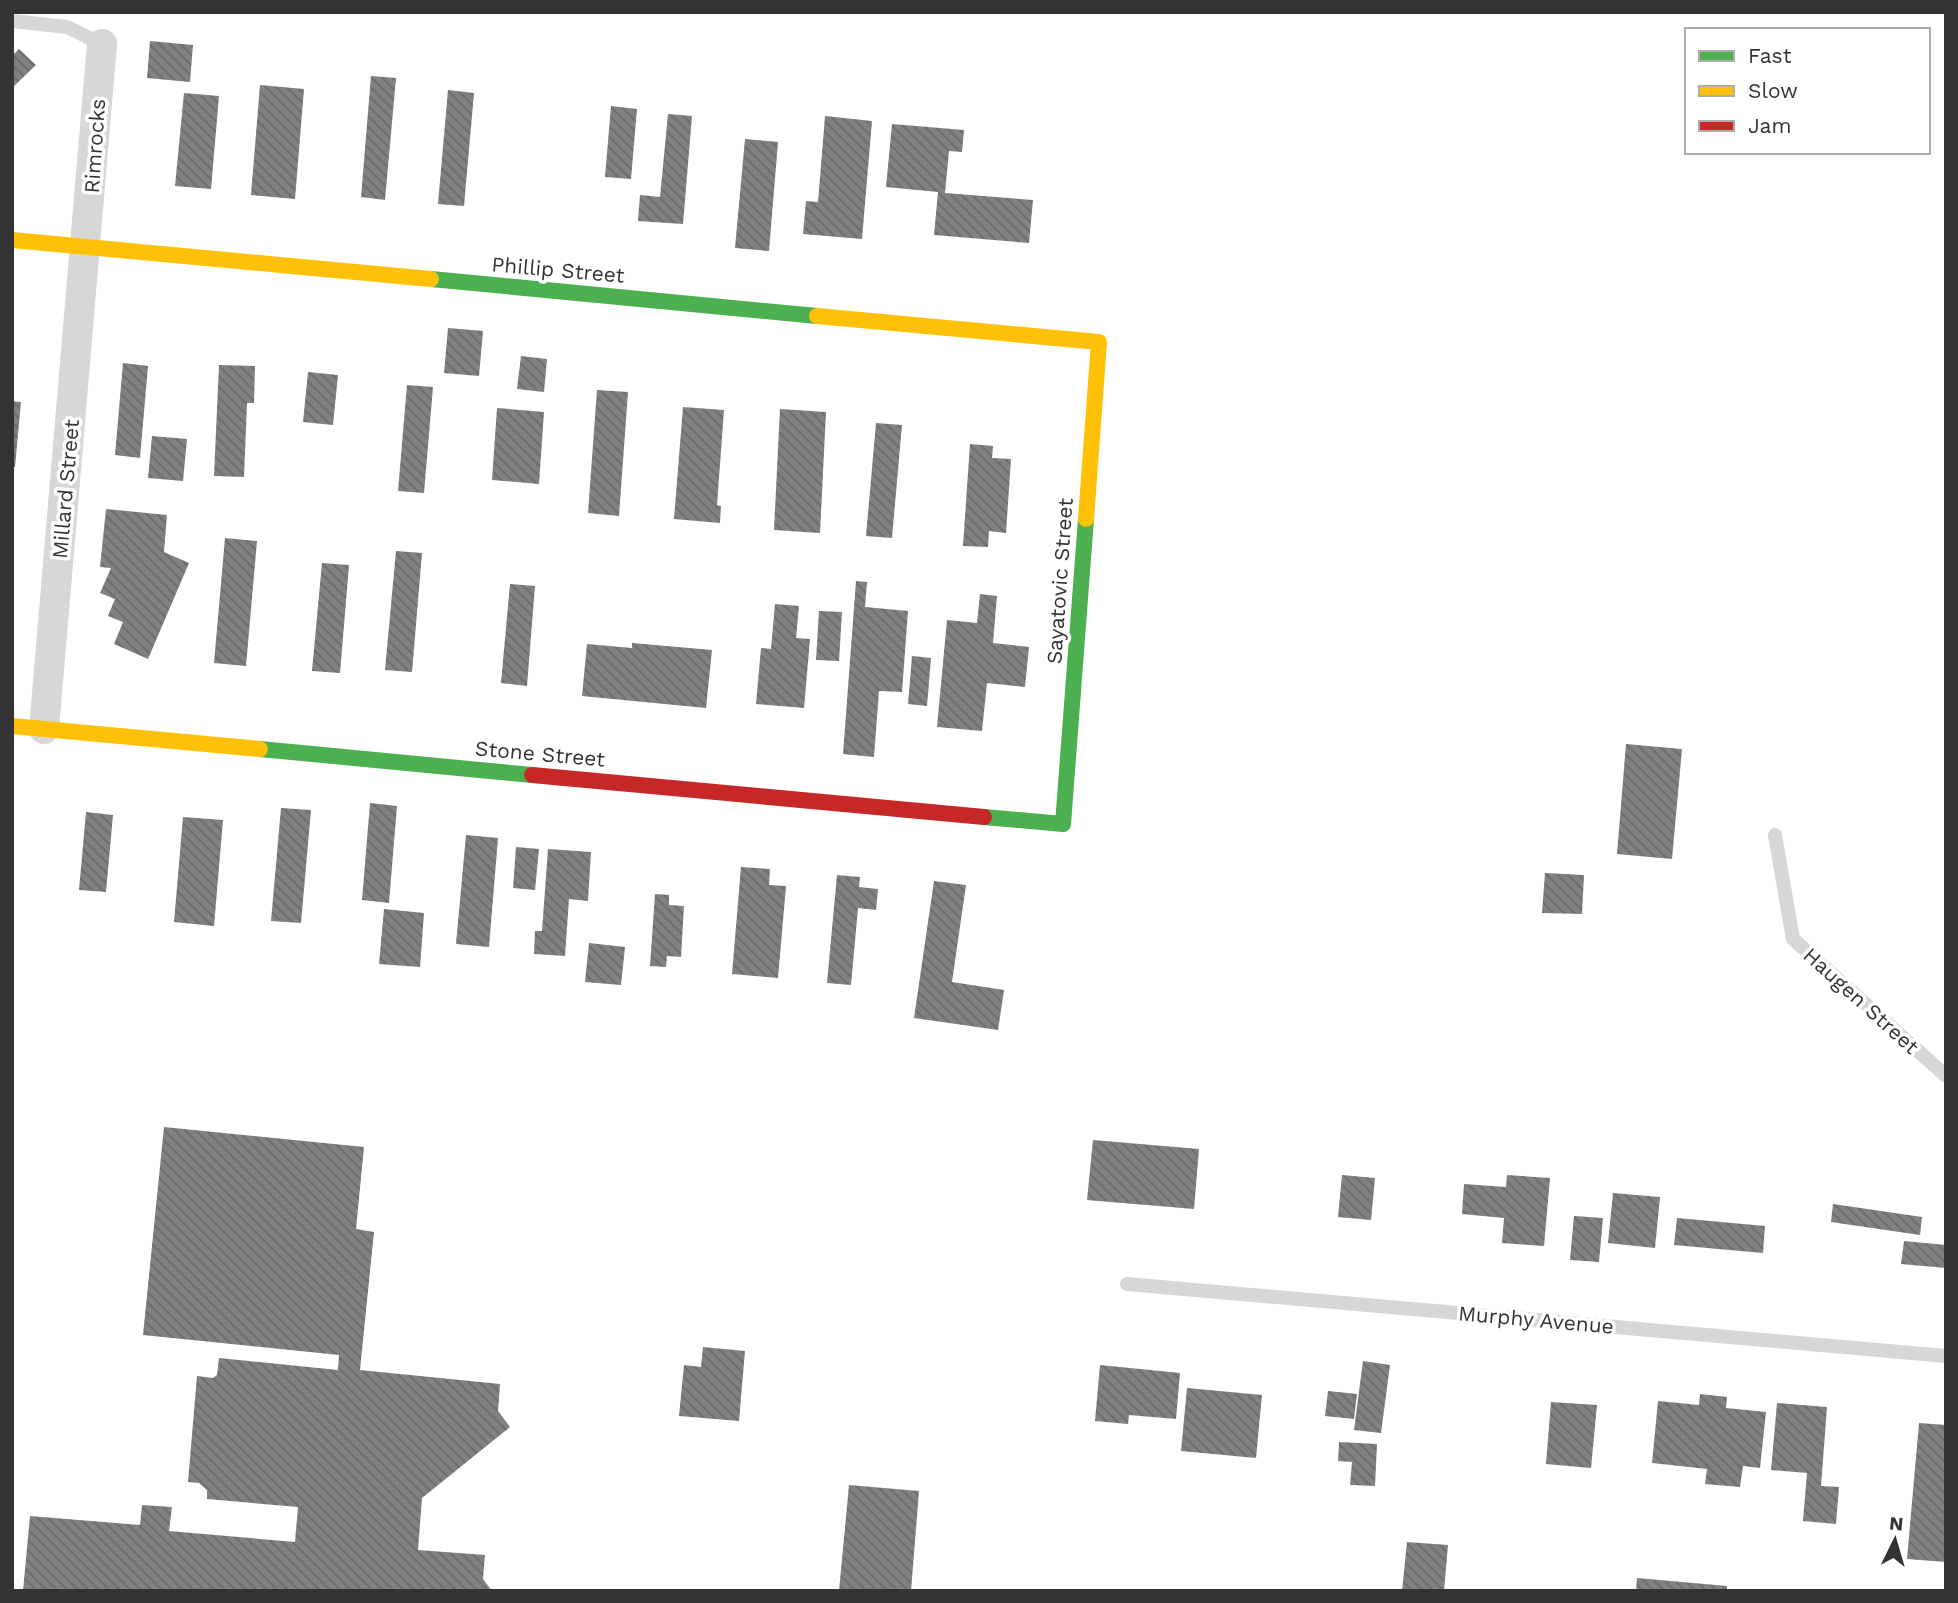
<svg xmlns="http://www.w3.org/2000/svg" width="1958" height="1603" font-family="'Work Sans',sans-serif">
	<style>
		.building { fill: url(#building-back-hatch) }
		.lines { fill: none; stroke-linecap: round; stroke-linejoin: round }
		.lane { stroke: #d7d7d7; stroke-width: 14 }
		.street { stroke: #d7d7d7; stroke-width: 30 }
		.fast { stroke: #4caf50; stroke-width: 16 }
		.slow { stroke: #ffc107; stroke-width: 16 }
		.jam { stroke: #c62828; stroke-width: 16 }
		.labels { text-anchor: middle; stroke-width: 7; stroke-linejoin: round; paint-order: stroke }
		.street-label { font-size: 21px; fill: #333; stroke: #fff }
	</style>
	<defs>
		<pattern id="building-back-hatch" width="6" height="6" patternUnits="userSpaceOnUse" patternTransform="scale(1.75)"><rect width="6" height="6" fill="#818181"/><path d="M-1 5l2 2M0 0l6 6M5-1l2 2" fill="none" stroke="#6a6a6a"/></pattern>
	</defs>
	<rect width="100%" height="100%" fill="#fff"/>
	<!-- building -->
	<g class="building">
		<path d="M150 41 193 45 190 82 147 78Z"/>
		<path d="M19 49 36 65 12 88V56Z"/>
		<path d="M371 76 396 78 385 200 361 197Z"/>
		<path d="M260 85 304 89 295 199 251 195Z"/>
		<path d="M448 90 474 93 464 206 438 204Z"/>
		<path d="M184 93 219 96 211 189 175 186Z"/>
		<path d="M611 106 637 109 631 179 605 177Z"/>
		<path d="M668 114 692 116 683 224 638 221 640 195 660 197Z"/>
		<path d="M825 116 872 121 862 239 803 234 806 201 818 202Z"/>
		<path d="M892 124 964 130 962 152 949 151 945 193 1033 200 1029 243 934 235 938 192 886 187Z"/>
		<path d="M745 139 778 142 769 251 735 248Z"/>
		<path d="M448 328 483 331 479 376 444 373Z"/>
		<path d="M521 356 547 359 544 392 517 389Z"/>
		<path d="M123 363 148 366 140 458 115 455Z"/>
		<path d="M219 365 255 366 254 403H247L244 477 214 476Z"/>
		<path d="M308 372 338 375 333 425 303 422Z"/>
		<path d="M407 385 433 387 424 493 398 491Z"/>
		<path d="M597 390 628 392 619 516 588 513Z"/>
		<path d="M12 401 21 402 15 467H12Z"/>
		<path d="M683 407 724 410 717 505 721 506 720 523 674 519Z"/>
		<path d="M497 408 544 412 539 484 492 480Z"/>
		<path d="M780 409 826 412 820 533 774 530Z"/>
		<path d="M876 423 902 425 892 538 866 536Z"/>
		<path d="M152 436 187 439 183 481 148 478Z"/>
		<path d="M970 444 993 446 992 458 1011 459 1006 533 989 531 988 547 963 546Z"/>
		<path d="M106 509 167 515 164 552 189 563 148 659 114 644 123 622 108 616 115 599 100 593 111 568 100 567Z"/>
		<path d="M225 538 257 541 246 666 214 663Z"/>
		<path d="M396 551 422 553 412 672 385 670Z"/>
		<path d="M322 563 349 565 340 673 312 671Z"/>
		<path d="M856 581 867 582 865 607 908 611 902 692 879 691 874 757 843 754Z"/>
		<path d="M510 584 535 586 527 686 501 683Z"/>
		<path d="M980 594 997 596 993 643 1029 647 1025 687 987 683 982 731 937 727 947 620 977 623Z"/>
		<path d="M775 604 799 606 796 638 810 639 804 708 756 704 761 648 771 649Z"/>
		<path d="M819 611 842 612 839 661 816 660Z"/>
		<path d="M632 643 712 650 706 708 582 696 587 644 632 648Z"/>
		<path d="M912 656 931 658 927 706 908 704Z"/>
		<path d="M1626 744 1682 749 1672 859 1617 854Z"/>
		<path d="M370 803 397 806 389 903 362 900Z"/>
		<path d="M281 808 311 810 301 923 271 921Z"/>
		<path d="M86 812 113 815 106 892 79 890Z"/>
		<path d="M183 817 223 820 214 926 174 922Z"/>
		<path d="M466 835 498 838 489 947 456 944Z"/>
		<path d="M516 847 539 849 535 890 513 888Z"/>
		<path d="M548 849 591 852 588 901 569 899 565 956 534 954 535 931H542Z"/>
		<path d="M741 867 770 869 769 885 786 886 778 978 732 974Z"/>
		<path d="M1545 873 1584 875 1582 914 1542 913Z"/>
		<path d="M837 875 860 877 859 887 878 889 876 910 858 908 851 985 827 983Z"/>
		<path d="M934 881 966 885 952 982 1004 990 998 1030 914 1018Z"/>
		<path d="M655 894 669 895V905L684 906 681 957 667 956 666 967 650 966Z"/>
		<path d="M384 909 424 913 420 967 379 964Z"/>
		<path d="M589 943 625 947 621 985 585 982Z"/>
		<path d="M164 1127 364 1147 356 1229 374 1232 360 1370 500 1384 498 1411 510 1427 422 1498 418 1550 485 1555 483 1579 492 1591H23L30 1516 140 1525 142 1505 172 1507 169 1531 295 1542 298 1507 207 1499V1490L199 1483 188 1482 197 1376 213 1378 217 1375 219 1358 338 1370 339 1355 143 1335Z"/>
		<path d="M1093 1140 1199 1149 1194 1209 1087 1200Z"/>
		<path d="M1342 1175 1375 1178 1371 1220 1338 1217Z"/>
		<path d="M1507 1175 1550 1178 1544 1246 1502 1243 1504 1218 1462 1214 1464 1184 1506 1187Z"/>
		<path d="M1613 1193 1660 1197 1655 1248 1608 1243Z"/>
		<path d="M1833 1204 1922 1217 1920 1235 1831 1222Z"/>
		<path d="M1574 1216 1603 1218 1599 1262 1570 1260Z"/>
		<path d="M1677 1218 1765 1226 1763 1253 1674 1245Z"/>
		<path d="M1904 1241 1946 1245V1268L1901 1264Z"/>
		<path d="M703 1347 745 1351 739 1421 679 1416 684 1365 701 1367Z"/>
		<path d="M1363 1361 1390 1365 1381 1433 1354 1430Z"/>
		<path d="M1100 1365 1180 1373 1176 1419 1129 1415 1128 1424 1095 1421Z"/>
		<path d="M1187 1388 1262 1395 1256 1458 1181 1451Z"/>
		<path d="M1328 1391 1357 1394 1354 1419 1325 1416Z"/>
		<path d="M1700 1394 1727 1397 1726 1408 1766 1412 1760 1468 1743 1466 1740 1487 1705 1484 1707 1469 1652 1463 1658 1401 1699 1405Z"/>
		<path d="M1551 1402 1597 1405 1591 1468 1546 1464Z"/>
		<path d="M1777 1403 1827 1407 1821 1486 1839 1487 1836 1524 1803 1521 1807 1473 1771 1470Z"/>
		<path d="M1919 1423 1946 1425V1562L1907 1559Z"/>
		<path d="M1339 1442 1377 1444 1375 1486 1350 1485 1352 1462 1338 1461Z"/>
		<path d="M849 1485 919 1491 911 1591H839Z"/>
		<path d="M1407 1542 1448 1545 1444 1591H1402Z"/>
		<path d="M1637 1578 1727 1586V1591H1636Z"/>
	</g>
	<g class="lines">
		<!-- lane -->
		<g class="lane">
			<path d="M12 21 67 27 102 44"/>
			<path d="M1775 835 1793 939 1946 1076"/>
			<path d="M1127 1284 1946 1356"/>
		</g>
		<!-- street -->
		<path class="street" d="M44 729 102 44"/>
		<!-- fast -->
		<g class="fast">
			<path d="M431 279 817 316"/>
			<path d="M260 749 532 775"/>
			<path d="M984 817 1063 824 1086 519"/>
		</g>
		<!-- slow -->
		<g class="slow">
			<path d="M12 240 431 279"/>
			<path d="M817 316 1099 342 1086 519"/>
			<path d="M12 726 260 749"/>
		</g>
		<!-- jam -->
		<path class="jam" d="M532 775 984 817"/>
	</g>
	<g class="labels">
		<!-- street labels -->
		<g class="street-label">
			<text transform="translate(95 146) rotate(-86)" y="7">Rimrocks</text>
			<text transform="translate(558 270) rotate(5)" y="7">Phillip Street</text>
			<text transform="translate(66 489) rotate(-85)" y="7">Millard Street</text>
			<text transform="translate(1060 581) rotate(-86)" y="7">Sayatovic Street</text>
			<text transform="translate(540 754) rotate(5)" y="7">Stone Street</text>
			<text transform="translate(1861 1001) rotate(42)" y="7">Haugen Street</text>
			<text transform="translate(1536 1320) rotate(5)" y="7">Murphy Avenue</text>
		</g>
	</g>
	<!-- border -->
	<rect width="1958" height="1603" fill="none" stroke="#333333" stroke-width="28"/>
	<!-- legend -->
	<rect x="1685" y="28" width="245" height="126" fill="#ffffff" stroke="#adadad" stroke-width="2"/>
	<rect x="1699" y="51" width="35" height="10" fill="#4caf50" stroke="#adadad" stroke-width="2"/>
	<text x="1748" y="63" font-size="21" fill="#333333">Fast</text>
	<rect x="1699" y="86" width="35" height="10" fill="#ffc107" stroke="#adadad" stroke-width="2"/>
	<text x="1748" y="98" font-size="21" fill="#333333">Slow</text>
	<rect x="1699" y="121" width="35" height="10" fill="#c62828" stroke="#adadad" stroke-width="2"/>
	<text x="1748" y="133" font-size="21" fill="#333333">Jam</text>
	<!-- north arrow -->
	<g transform="translate(1895 1540) rotate(5)" stroke="#ffffff" stroke-width="5" paint-order="stroke">
	<path d="M0-5L12 26L0 18L-12 26Z" fill="#333333"/>
	<text y="-10" font-size="19" font-weight="bold" text-anchor="middle" fill="#333333">N</text>
	</g>
</svg>
